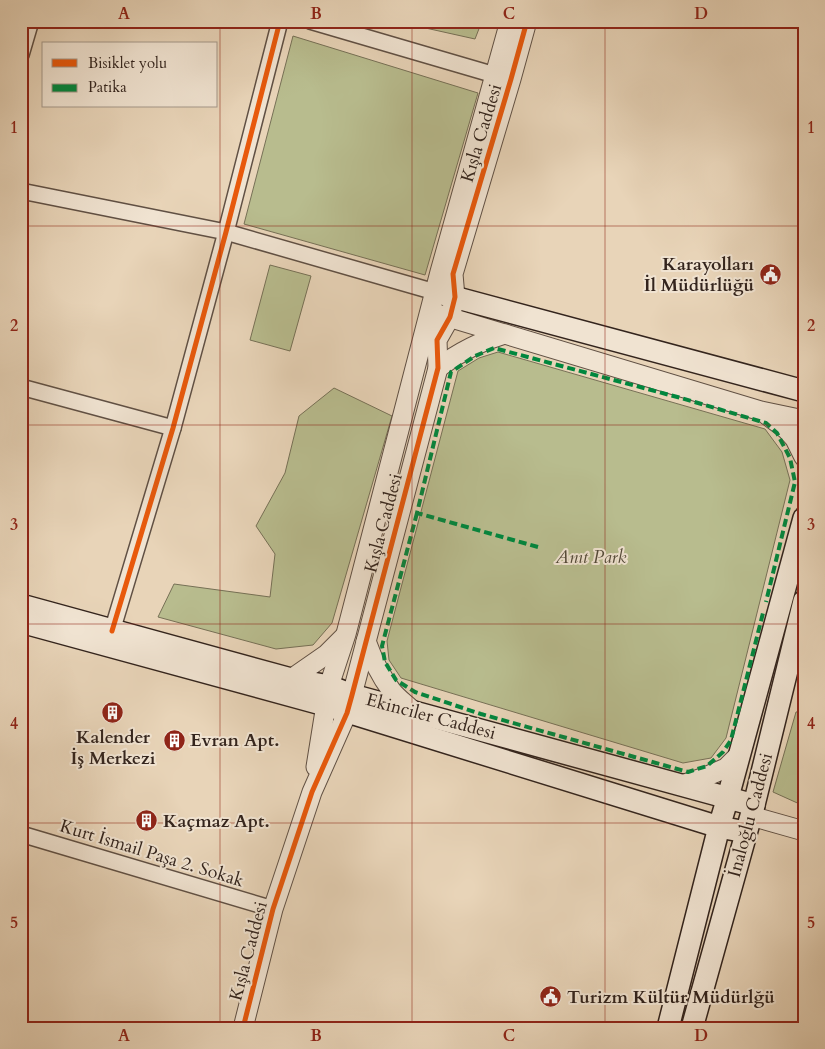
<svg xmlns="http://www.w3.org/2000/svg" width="825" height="1049" font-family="Cardo,serif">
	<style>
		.green { fill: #b8bc8e; stroke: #767056 }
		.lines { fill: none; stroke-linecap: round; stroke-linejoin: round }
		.minor-casing { stroke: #605044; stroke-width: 18 }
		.tertiary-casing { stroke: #605044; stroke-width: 21 }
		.secondary-casing { stroke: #33241d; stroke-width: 24 }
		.minor { stroke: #f0e3d1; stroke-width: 15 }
		.tertiary { stroke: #f0e3d1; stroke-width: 19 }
		.secondary { stroke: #f0e3d1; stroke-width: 21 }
		.quiet { stroke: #00873e; stroke-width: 4; stroke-dasharray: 8 4; stroke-linecap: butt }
		.cycleway-casing { stroke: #f0e3d1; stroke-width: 8 }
		.cycleway { stroke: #e8590c; stroke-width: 5 }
		.grid { fill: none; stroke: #8f2418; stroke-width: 1; stroke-opacity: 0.55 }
		.labels { text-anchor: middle; stroke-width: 4; stroke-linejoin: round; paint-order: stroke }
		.street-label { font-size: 18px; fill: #33241d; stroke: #f0e3d1 }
		.poi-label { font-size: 18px; font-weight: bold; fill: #33241d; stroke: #f0e3d1; text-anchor: start }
		.park-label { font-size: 18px; font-style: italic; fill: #544a39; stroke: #f0e3d1 }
		.neatline { fill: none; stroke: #8f2418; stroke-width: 2 }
		.grid-label { font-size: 16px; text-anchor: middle; font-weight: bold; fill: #8f2418 }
	</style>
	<rect width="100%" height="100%" fill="#e8d4b8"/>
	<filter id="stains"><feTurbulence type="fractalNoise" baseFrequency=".004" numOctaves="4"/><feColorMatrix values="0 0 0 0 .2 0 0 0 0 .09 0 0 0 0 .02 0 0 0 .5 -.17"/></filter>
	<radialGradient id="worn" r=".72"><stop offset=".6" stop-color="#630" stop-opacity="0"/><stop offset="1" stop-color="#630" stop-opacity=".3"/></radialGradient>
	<!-- green -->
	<g class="green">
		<path d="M394 21H482L475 39Z"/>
		<path d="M293 36 478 93 425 275 244 224Z"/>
		<path d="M270 265 311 276 290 351 250 340Z"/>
		<path d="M498 352 765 429 782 452 790 480 726 738 711 758 683 763 401 678 389 660 387 641 458 371 479 358Z"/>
		<path d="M334 388 392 416 332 623 313 645 276 649 158 617 174 584 270 597 275 554 256 526 285 473 299 416Z"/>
		<path d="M804 711V806L773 792 796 712Z"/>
	</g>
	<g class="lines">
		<defs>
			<g id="minor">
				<path d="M310 21 505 78"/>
				<path d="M21 55 31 21"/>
				<path d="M21 191 226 232 435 292"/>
				<path d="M21 387 173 428"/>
				<path d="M112 631 173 428 226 232 280 21"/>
				<path d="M21 834 273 909"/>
			</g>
			<g id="tertiary">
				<path d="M438 314 761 411 804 420"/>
				<path d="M438 368C459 352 481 341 505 334"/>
				<path d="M767 415 786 429 795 439 804 457"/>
				<path d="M366 641C372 658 380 675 391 690 397 698 407 705 414 712"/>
				<path d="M291 679 327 654 344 637"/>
				<path d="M316 767 329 686 346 634 440 272 510 21"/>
				<path d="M682 785 705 777 726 768 740 754"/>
				<path d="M751 816 804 831"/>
				<path d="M243 1028 273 909 312 792 347 713 352 695 438 368 437 340 450 317 455 297 453 274 511 79 527 21"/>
			</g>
			<g id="secondary">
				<path d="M435 292 804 391"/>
				<path d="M21 605 291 679 329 686 352 695 754 805"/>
				<path d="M21 622 325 705 719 827 746 832"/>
				<path d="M668 1028 719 827 728 797 804 518"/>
				<path d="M692 1028 754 805 804 601"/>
			</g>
		</defs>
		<!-- minor casing -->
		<use href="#minor" class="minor-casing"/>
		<!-- tertiary casing -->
		<use href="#tertiary" class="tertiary-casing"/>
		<!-- secondary casing -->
		<use href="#secondary" class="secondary-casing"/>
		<!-- minor -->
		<use href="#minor" class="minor"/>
		<!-- tertiary -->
		<use href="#tertiary" class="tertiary"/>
		<!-- secondary -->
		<use href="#secondary" class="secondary"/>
		<!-- quiet -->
		<g class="quiet">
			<path d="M417 513 382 646 385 662 396 680 415 692 481 714 688 772 707 766 723 752 731 740 763 613"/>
			<path d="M538 547 417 513 451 372 475 356 494 348 681 398 766 423 777 433 790 458 795 482 766 602"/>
		</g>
		<defs>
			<g id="cycleway">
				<path d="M112 631 173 428 226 232 280 21"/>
				<path d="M243 1028 273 909 312 792 347 713 352 695 438 368 437 340 450 317 455 297 453 274 511 79 527 21"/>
			</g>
		</defs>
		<!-- cycleway casing -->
		<use href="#cycleway" class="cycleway-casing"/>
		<!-- cycleway -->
		<use href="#cycleway" class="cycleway"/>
	</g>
	<!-- grid -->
	<path class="grid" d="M220 21V1028M412 21V1028M605 21V1028M21 226H804M21 425H804M21 624H804M21 823H804"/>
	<!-- icons -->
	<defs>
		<symbol id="civic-disc" viewBox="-11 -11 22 22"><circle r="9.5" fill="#8f2418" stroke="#f0e3d1"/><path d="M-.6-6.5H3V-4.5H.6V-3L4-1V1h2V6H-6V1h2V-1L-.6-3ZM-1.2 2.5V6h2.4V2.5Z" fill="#fff"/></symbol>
		<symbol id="building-disc" viewBox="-11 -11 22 22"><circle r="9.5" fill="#8f2418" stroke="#f0e3d1"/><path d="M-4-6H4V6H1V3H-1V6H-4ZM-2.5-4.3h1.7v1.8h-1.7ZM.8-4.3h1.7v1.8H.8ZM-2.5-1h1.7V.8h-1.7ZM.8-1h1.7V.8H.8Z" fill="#fff"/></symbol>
	</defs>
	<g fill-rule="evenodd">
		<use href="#civic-disc" x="758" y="262" width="25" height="25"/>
		<use href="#building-disc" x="100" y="700" width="25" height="25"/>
		<use href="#building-disc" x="162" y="728" width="25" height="25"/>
		<use href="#building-disc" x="134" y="808" width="25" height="25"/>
		<use href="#civic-disc" x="538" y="984" width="25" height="25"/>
	</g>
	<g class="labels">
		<!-- street labels -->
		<g class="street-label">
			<text transform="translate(481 133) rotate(-73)" y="6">Kışla Caddesi</text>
			<text transform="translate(383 523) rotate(-75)" y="6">Kışla Caddesi</text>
			<text transform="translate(431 716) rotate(15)" y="6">Ekinciler Caddesi</text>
			<text transform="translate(750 815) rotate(-75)" y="6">İnaloğlu Caddesi</text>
			<text transform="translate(152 853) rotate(17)" y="6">Kurt İsmail Paşa 2. Sokak</text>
			<text transform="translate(248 951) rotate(-75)" y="6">Kışla Caddesi</text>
		</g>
		<!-- poi labels -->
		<g class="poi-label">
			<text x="754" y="270" text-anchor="end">Karayolları<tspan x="754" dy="21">İl Müdürlüğü</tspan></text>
			<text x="113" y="743" text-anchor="middle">Kalender<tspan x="113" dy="21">İş Merkezi</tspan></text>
			<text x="190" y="746">Evran Apt.</text>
			<text x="163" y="827">Kaçmaz Apt.</text>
			<text x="567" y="1003">Turizm Kültür Müdürlğü</text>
		</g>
		<!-- park labels -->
		<g class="park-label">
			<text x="591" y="563">Anıt Park</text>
		</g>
	</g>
	<!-- margin -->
	<rect width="825" height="1049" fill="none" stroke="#e8d4b8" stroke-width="55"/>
	<!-- legend -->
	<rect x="42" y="42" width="175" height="65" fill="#f0e3d1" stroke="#a49789"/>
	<rect x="52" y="59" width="25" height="8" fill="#e8590c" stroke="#a49789"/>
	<text x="88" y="68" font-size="15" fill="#33241d">Bisiklet yolu</text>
	<rect x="52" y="84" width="25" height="8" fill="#00873e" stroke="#a49789"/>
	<text x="88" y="92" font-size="15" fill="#33241d">Patika</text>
	<rect x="28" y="28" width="770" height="994" class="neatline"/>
	<g class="grid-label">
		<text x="124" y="19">A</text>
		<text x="316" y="19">B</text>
		<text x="509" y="19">C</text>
		<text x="701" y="19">D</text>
		<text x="14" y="133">1</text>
		<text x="811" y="133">1</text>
		<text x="14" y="331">2</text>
		<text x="811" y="331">2</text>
		<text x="14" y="530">3</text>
		<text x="811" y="530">3</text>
		<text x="14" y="729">4</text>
		<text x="811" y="729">4</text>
		<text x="14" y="928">5</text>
		<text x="811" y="928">5</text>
		<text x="124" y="1041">A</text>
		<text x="316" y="1041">B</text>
		<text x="509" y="1041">C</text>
		<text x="701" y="1041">D</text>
	</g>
	<rect width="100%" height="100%" filter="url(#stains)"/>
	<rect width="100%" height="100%" fill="url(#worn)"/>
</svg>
